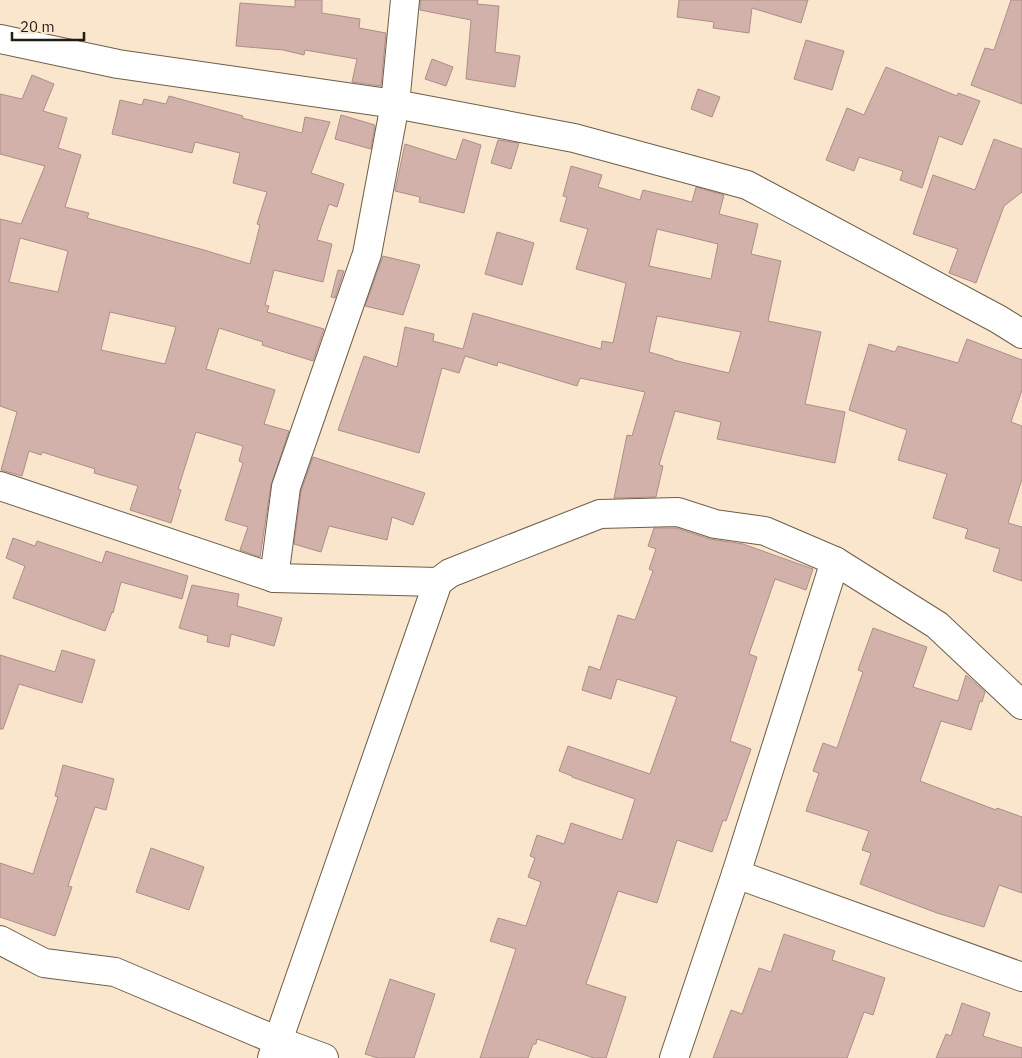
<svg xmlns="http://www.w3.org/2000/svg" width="1022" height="1058" font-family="'IBM Plex Sans',sans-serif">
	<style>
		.building { fill: #d2b1aa; stroke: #ad8e87; fill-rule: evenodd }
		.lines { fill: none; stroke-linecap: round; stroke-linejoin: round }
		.street-casing { stroke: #6f5e48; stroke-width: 30 }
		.street { stroke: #fff; stroke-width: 28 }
	</style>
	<rect width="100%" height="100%" fill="#f9e6cd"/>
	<!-- building -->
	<g class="building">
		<path d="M295 0H322V13L360 19 359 28 386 33 381 86 352 82 357 59 305 50 304 55 283 50 236 46 240 3 295 7Z"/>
		<path d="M420 0H478L477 4 499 6 495 52 520 56 515 87 466 79 471 20 420 10Z"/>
		<path d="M679 0H808L801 23 752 8 749 33 713 28 714 22 677 17Z"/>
		<path d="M1011 0H1022V104L971 85 985 48 994 50Z"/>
		<path d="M806 40 844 51 832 90 794 79Z"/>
		<path d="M432 59 453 67 446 86 425 79Z"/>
		<path d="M886 67 957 96 958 93 980 101 962 145 939 136 922 188 900 180 903 171 859 157 854 171 826 160 847 108 864 115Z"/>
		<path d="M32 75 54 84 43 111 67 118 58 148 81 155 65 207 89 213 87 218 204 250 250 264 260 225 257 224 267 192 233 183 240 153 195 142 192 153 112 134 120 100 142 105 144 99 166 104 169 96 243 116 242 118 302 133 305 117 330 122 311 173 344 184 337 207 329 204 317 240 332 244 323 282 274 270 265 305 269 306 267 312 324 329 313 361 262 345 263 342 219 328 206 369 275 390 264 424 289 431 271 485 260 557 240 550 248 527 225 520 243 463 239 461 243 446 196 432 178 489 181 490 171 523 130 510 138 486 94 473 95 469 42 452 41 455 29 451 22 476 1 470 17 412 0 406V219L21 224 45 166 0 154V94L22 99ZM20 238 68 251 58 292 9 282ZM110 312 176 327 165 364 101 350Z"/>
		<path d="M698 89 720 97 712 117 691 109Z"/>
		<path d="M341 115 375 125 371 149 335 139Z"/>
		<path d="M463 139 481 145 464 213 419 202 420 197 395 191 405 144 456 160Z"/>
		<path d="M994 139 1022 149V192L1004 206 976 283 949 273 958 249 913 234 933 175 975 190Z"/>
		<path d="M498 140 519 143 511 169 491 163Z"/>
		<path d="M571 166 602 175 598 187 640 200 643 190 692 202 696 187 724 195 719 214 758 224 751 254 781 261 768 321 821 332 805 404 845 412 835 463 717 439 721 422 675 411 659 465 663 466 656 497 614 498 627 435 632 436 645 392 580 378 577 386 498 362 497 366 465 356 459 373 442 368 419 453 338 430 364 356 397 367 405 327 434 334 433 341 463 349 473 313 601 349 602 341 613 343 626 283 576 269 588 229 560 221 567 197 563 196ZM657 229 718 244 711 279 649 266ZM657 316 741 332 729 373 673 360V359L649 352Z"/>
		<path d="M497 232 534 243 522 285 485 274Z"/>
		<path d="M383 256 420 265 403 315 365 306Z"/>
		<path d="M338 270 344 271 335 298 331 297Z"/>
		<path d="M967 339 1022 360V390L1011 422 1022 426V479L1008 523 1022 527V581L993 571 1000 549 965 538 968 529 933 518 947 474 898 460 907 430 849 410 869 344 895 352 898 346 958 363Z"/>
		<path d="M313 457 425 493 413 525 392 517 387 540 329 526 321 552 294 544 301 491Z"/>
		<path d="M654 528H676L710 539 743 544 813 569 806 590 775 579 749 654 757 657 730 741 751 749 726 821 723 820 712 852 677 840 657 903 618 891 586 984 626 997 606 1058H594L537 1039 536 1044H533L528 1058H480L516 949 490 941 498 918 526 926 541 882 528 877 535 858 530 856 537 835 564 844 571 823 622 840 635 799 572 777V776L559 771 568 746 650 774 677 697 617 679 611 699 582 690 589 666 600 670 618 615 635 620 653 571 649 569 656 549 648 546Z"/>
		<path d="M13 538 35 546 37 541 102 563 106 551 188 576 182 599 121 582 113 613 112 612 105 631 13 598 25 566 6 558Z"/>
		<path d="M192 585 239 594 237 606 282 618 274 646 231 634 229 647 207 642 208 636 179 628Z"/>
		<path d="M873 628 927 647 913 687 958 701 966 675 985 692 982 702 980 701 971 730 941 721 920 781 996 810 997 808 1022 817V893L999 885 984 927 937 913 860 884 871 853 862 850 869 831 806 811 819 773 813 771 823 743 837 748 863 672 858 670Z"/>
		<path d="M62 650 95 660 82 703 19 684 3 729H0V655L55 672Z"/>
		<path d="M63 765 114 779 106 810 95 807 68 886 72 887 55 936 0 917V863L33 874 58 797 55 796Z"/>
		<path d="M151 848 204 867 189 910 136 892Z"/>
		<path d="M784 934 835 951 832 960 885 978 873 1015 864 1012 847 1058H713L731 1010 742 1014 759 968 771 972Z"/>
		<path d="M390 979 435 994 414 1058H378L365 1054Z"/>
		<path d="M962 1003 990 1013 983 1036 1022 1048V1058H936L946 1034 951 1036Z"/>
	</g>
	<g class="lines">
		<defs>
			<g id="street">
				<path d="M0 39 118 64 395 104 574 138 747 185 998 319 1022 334"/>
				<path d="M0 486 274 578 438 582"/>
				<path d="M274 578 286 487 367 254 395 104 405 0"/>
				<path d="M736 874 1022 977"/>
				<path d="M0 940 44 963 115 972 278 1041 324 1058"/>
				<path d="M272 1058 438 582 450 573 600 514 678 512 715 524 765 531 835 561 937 625 1022 705"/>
				<path d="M674 1058 736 874 835 561"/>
			</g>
		</defs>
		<!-- street casing -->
		<use href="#street" class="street-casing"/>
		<!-- street -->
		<use href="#street" class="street"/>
	</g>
	<!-- scale -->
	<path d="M12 32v8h72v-8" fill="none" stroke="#231c13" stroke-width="2.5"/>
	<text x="20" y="32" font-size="15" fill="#231c13" stroke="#f9e6cd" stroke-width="4" paint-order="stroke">20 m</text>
</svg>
